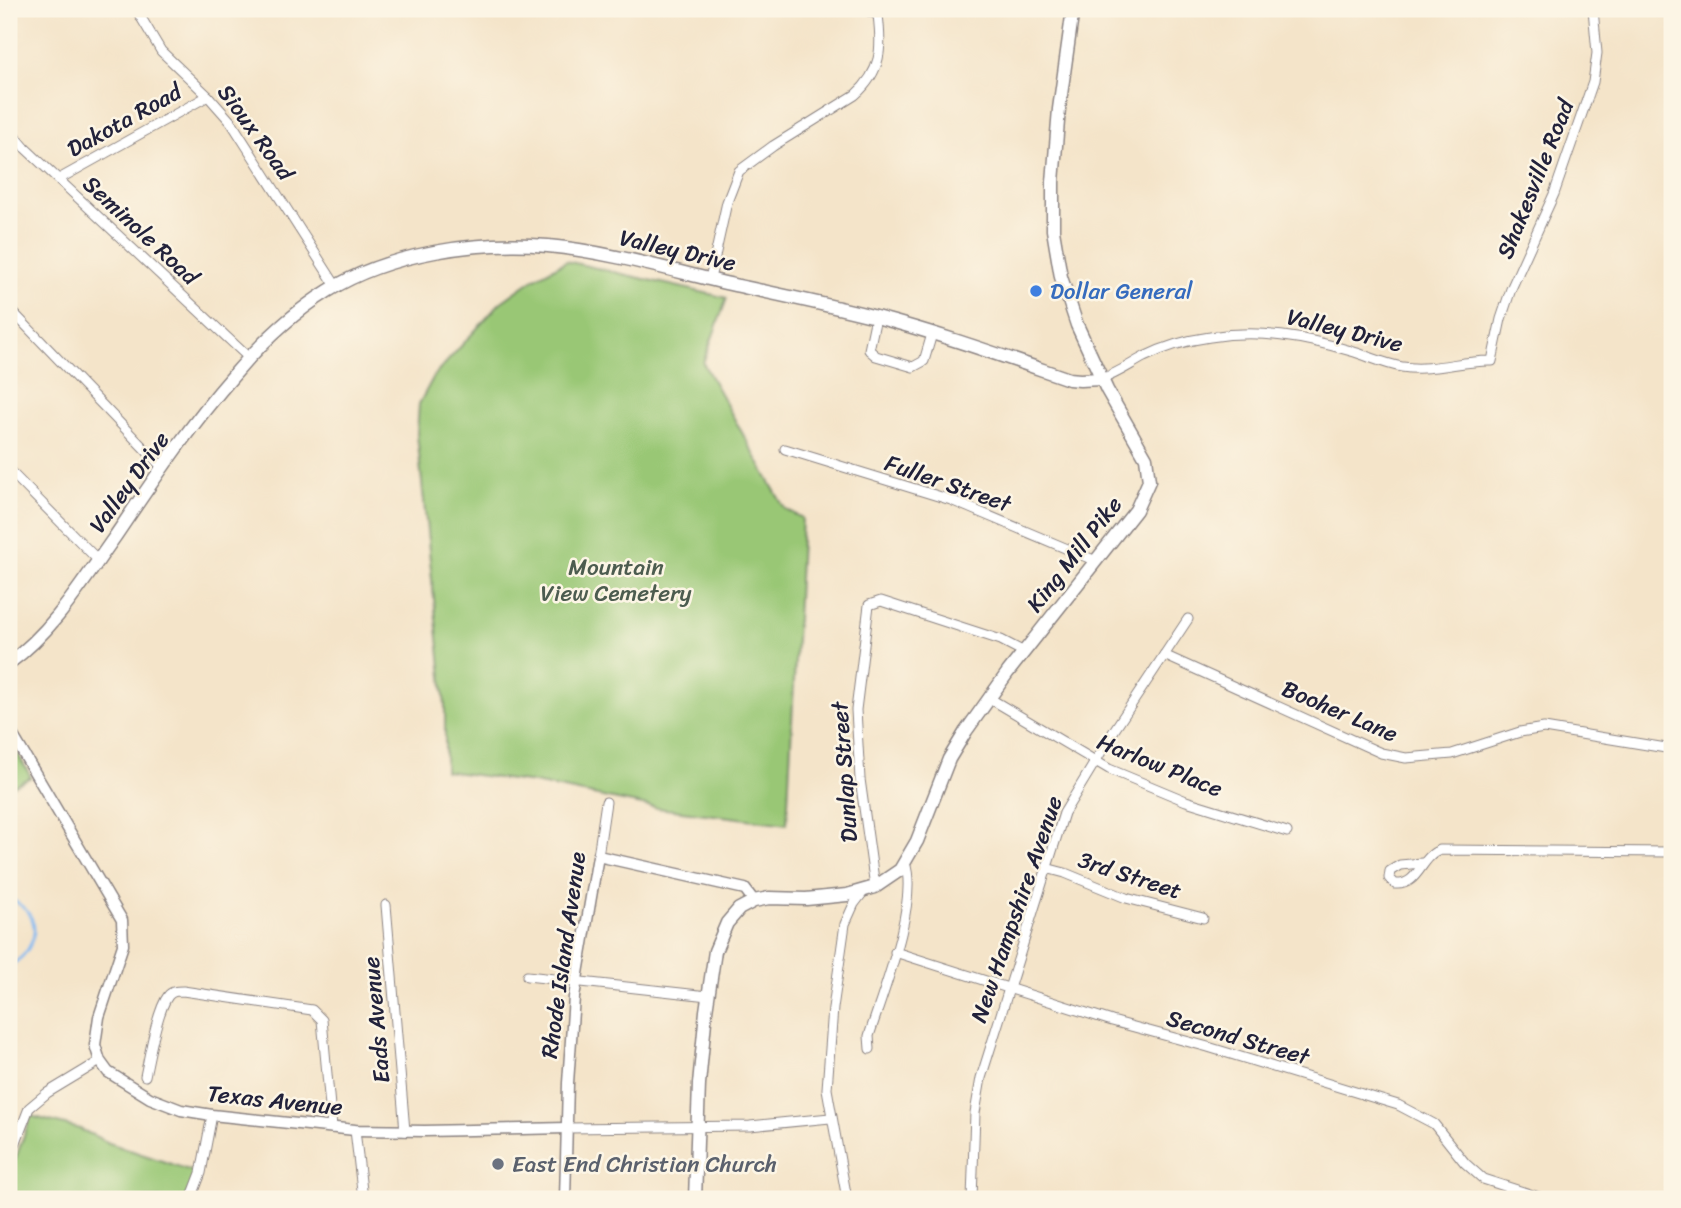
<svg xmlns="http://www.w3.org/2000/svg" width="1681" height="1208" font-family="Sriracha,sans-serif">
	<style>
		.green { fill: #99c775; stroke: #5e7458; stroke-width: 2 }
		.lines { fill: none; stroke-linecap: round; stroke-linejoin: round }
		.stream { stroke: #83baf2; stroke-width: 2.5 }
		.minor-casing { stroke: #8b8382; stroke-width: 11 }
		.tertiary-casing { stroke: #8b8382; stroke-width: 13 }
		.secondary-casing { stroke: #8b8382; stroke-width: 15 }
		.minor { stroke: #fff; stroke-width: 9 }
		.tertiary { stroke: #fff; stroke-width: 10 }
		.secondary { stroke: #fff; stroke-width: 12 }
		.shop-dot { fill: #3f7fe0; stroke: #fcf5e5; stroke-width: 2.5 }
		.worship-dot { fill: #6b7280; stroke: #fcf5e5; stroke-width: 2.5 }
		.labels { text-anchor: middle; stroke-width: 5; stroke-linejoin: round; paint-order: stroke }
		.street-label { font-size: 23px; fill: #22223b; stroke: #fcf5e5 }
		.shop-label { font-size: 23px; fill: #366cbe; stroke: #fcf5e5; text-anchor: start }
		.park-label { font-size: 23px; fill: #4c5c4f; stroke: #fcf5e5 }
		.worship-label { font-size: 23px; fill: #5b616d; stroke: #fcf5e5; text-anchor: start }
	</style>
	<rect width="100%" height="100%" fill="#fcf5e5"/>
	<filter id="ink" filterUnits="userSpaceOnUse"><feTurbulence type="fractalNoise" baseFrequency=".0143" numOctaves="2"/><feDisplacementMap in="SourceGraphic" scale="14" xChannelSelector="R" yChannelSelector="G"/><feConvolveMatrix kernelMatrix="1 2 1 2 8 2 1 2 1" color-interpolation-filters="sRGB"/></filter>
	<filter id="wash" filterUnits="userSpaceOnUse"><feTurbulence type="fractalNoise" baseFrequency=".00686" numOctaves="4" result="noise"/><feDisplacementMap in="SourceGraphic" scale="28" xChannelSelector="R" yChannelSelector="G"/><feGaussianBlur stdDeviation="1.57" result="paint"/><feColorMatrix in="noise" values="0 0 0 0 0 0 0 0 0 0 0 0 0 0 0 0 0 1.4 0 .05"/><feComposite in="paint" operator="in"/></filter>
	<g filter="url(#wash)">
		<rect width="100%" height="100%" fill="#f4e4c9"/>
		<!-- green -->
		<g class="green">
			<path d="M566 261 727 298 703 363 785 509 802 518 787 824 657 808 534 783 445 771V706L417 434 419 404 434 376 500 303 535 278Z"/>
			<path d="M12 744 31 777 9 788V746Z"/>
			<path d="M31 1116 80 1129 109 1143 198 1173 186 1199H9V1177Z"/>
		</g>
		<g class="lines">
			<!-- stream -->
			<path class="stream" d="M9 897C14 901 23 906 27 911 43 931 29 956 9 966"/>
		</g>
	</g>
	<g filter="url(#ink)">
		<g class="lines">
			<defs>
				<g id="minor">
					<path d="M136 9 161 51 208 96 231 122 336 286"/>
					<path d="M9 129 25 148 249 358"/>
					<path d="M59 179 208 96"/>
					<path d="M710 279 727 202 739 171 773 146 855 95C882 71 882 48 878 15L864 9"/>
					<path d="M9 308 163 468"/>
					<path d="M876 317 869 350 876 356 913 367 924 361 932 334"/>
					<path d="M1101 379C1117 374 1129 365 1144 357 1164 347 1188 340 1210 337 1259 329 1304 337 1351 351 1368 356 1385 364 1402 367 1433 372 1462 360 1492 361L1501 319 1511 289 1554 194 1593 82 1597 53 1593 9"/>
					<path d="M785 449 951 500 1096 561"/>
					<path d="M9 470 98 560"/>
					<path d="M1164 655 1381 753 1406 758 1452 754 1520 732 1544 728 1672 749"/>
					<path d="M989 698 1109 769 1186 801 1287 832"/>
					<path d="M598 856 606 802"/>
					<path d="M1422 863 1400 865 1390 871 1389 878 1395 884C1419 886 1420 857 1440 850L1672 852"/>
					<path d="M1046 868 1065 873 1126 898 1203 918"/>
					<path d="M875 887 860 779 856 710 869 605 881 601 1001 640 1024 652"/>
					<path d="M386 905 405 1131"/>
					<path d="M895 952 1112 1021 1208 1047 1398 1105 1434 1124 1465 1163 1483 1179 1545 1199"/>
					<path d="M527 976 708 996"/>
					<path d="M870 1049 869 1036C882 995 919 902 905 863"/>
					<path d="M145 1076C149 1058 157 1010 168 996 172 991 176 991 183 991L312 1010 322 1020 332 1128"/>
					<path d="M567 1128 750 1126 830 1118"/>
					<path d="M355 1130 363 1199"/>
					<path d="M9 1160 29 1108 47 1093 100 1061"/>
					<path d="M191 1199 201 1173 212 1115"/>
					<path d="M847 1199 827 1089 833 1008 845 924 854 904 864 891"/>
					<path d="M972 1199 975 1113 981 1078 1064 813 1115 729 1188 619"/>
				</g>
				<g id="tertiary">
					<path d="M9 729 122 920 123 945 99 1017 95 1045 100 1061 108 1072 150 1098 181 1110 212 1115 355 1130 425 1131 567 1128"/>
					<path d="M565 1199 568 1083 574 997 598 856 745 889 754 901"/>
				</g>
				<g id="secondary">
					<path d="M9 663C54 630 82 583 114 538 152 482 190 425 234 375 261 343 293 313 328 291 388 253 479 240 548 246 611 252 673 271 734 285 781 295 829 305 876 317 941 334 1005 357 1069 379L1080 380 1101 379"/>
					<path d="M695 1199 699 1084 706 1011 715 951 727 923 739 909 754 901 769 898 806 899 847 895 875 887 900 870 917 841 949 759 966 731 1008 672 1136 510 1149 481 1146 458 1107 390 1077 325 1061 277 1053 230V182L1059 109 1073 9"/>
				</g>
			</defs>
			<!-- minor casing -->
			<use href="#minor" class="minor-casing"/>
			<!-- tertiary casing -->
			<use href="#tertiary" class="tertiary-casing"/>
			<!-- secondary casing -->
			<use href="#secondary" class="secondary-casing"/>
			<!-- minor -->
			<use href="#minor" class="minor"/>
			<!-- tertiary -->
			<use href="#tertiary" class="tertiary"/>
			<!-- secondary -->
			<use href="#secondary" class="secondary"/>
		</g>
	</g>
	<!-- markers -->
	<circle class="shop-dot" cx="1036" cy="291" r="7"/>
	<circle class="worship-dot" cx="498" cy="1164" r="7"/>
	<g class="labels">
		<!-- street labels -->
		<g class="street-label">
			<text transform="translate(124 120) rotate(-29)" y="8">Dakota Road</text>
			<text transform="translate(256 132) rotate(54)" y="8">Sioux Road</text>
			<text transform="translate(1535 179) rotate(-68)" y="8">Shakesville Road</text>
			<text transform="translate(141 230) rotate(43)" y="8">Seminole Road</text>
			<text transform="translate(678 250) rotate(13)" y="8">Valley Drive</text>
			<text transform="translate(1345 330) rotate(14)" y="8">Valley Drive</text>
			<text transform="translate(129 482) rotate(-54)" y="8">Valley Drive</text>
			<text transform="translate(948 483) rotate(19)" y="8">Fuller Street</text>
			<text transform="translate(1074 554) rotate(-52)" y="8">King Mill Pike</text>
			<text transform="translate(1340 711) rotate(23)" y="8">Booher Lane</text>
			<text transform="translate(1160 765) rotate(22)" y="8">Harlow Place</text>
			<text transform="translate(844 772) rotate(-94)" y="8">Dunlap Street</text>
			<text transform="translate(1130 875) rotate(18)" y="8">3rd Street</text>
			<text transform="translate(1016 909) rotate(-71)" y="8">New Hampshire Avenue</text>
			<text transform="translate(563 955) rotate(-82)" y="8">Rhode Island Avenue</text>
			<text transform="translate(376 1020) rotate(-95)" y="8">Eads Avenue</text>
			<text transform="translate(1238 1037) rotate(16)" y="8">Second Street</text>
			<text transform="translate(275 1100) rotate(6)" y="8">Texas Avenue</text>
		</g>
		<!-- shop labels -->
		<g class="shop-label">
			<text x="1050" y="299">Dollar General</text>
		</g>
		<!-- park labels -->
		<g class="park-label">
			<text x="616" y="575">Mountain<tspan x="616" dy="26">View Cemetery</tspan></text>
		</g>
		<!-- worship labels -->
		<g class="worship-label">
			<text x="512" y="1172">East End Christian Church</text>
		</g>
	</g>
	<!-- margin -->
	<rect width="1681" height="1208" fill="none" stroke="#fcf5e5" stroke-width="35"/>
</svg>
